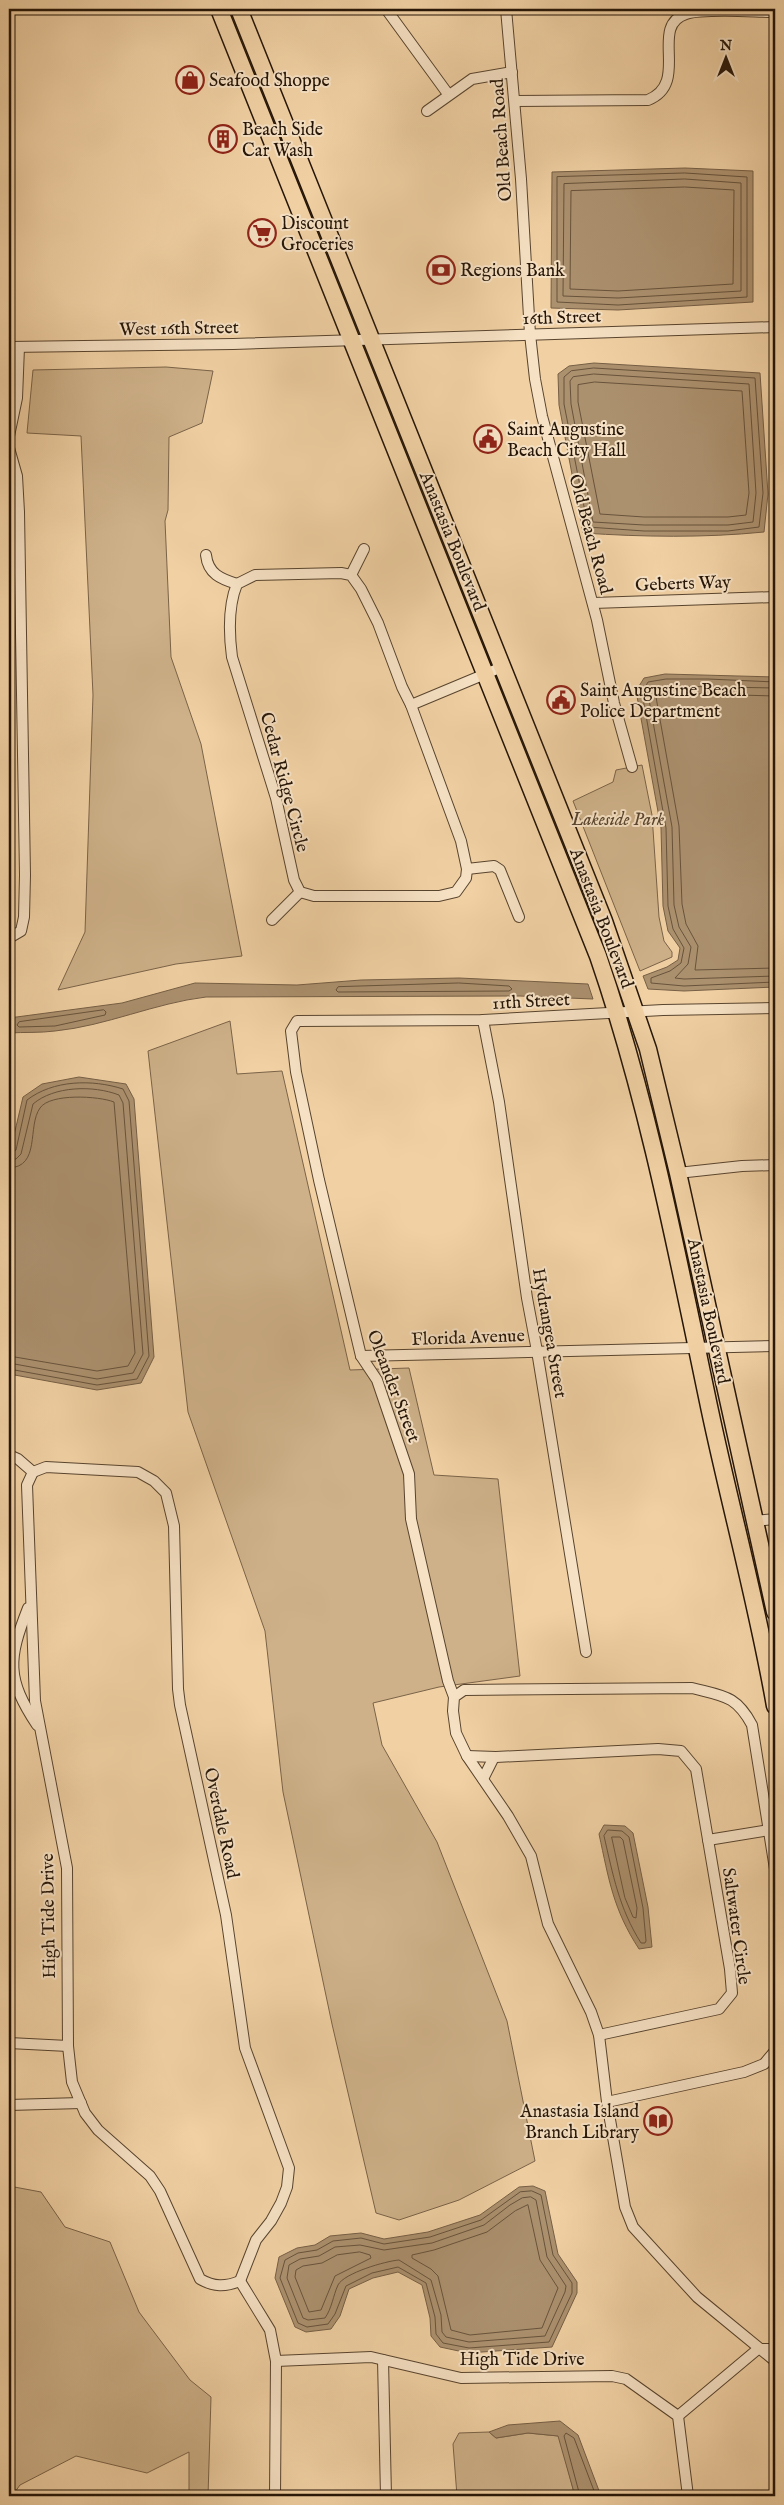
<svg xmlns="http://www.w3.org/2000/svg" width="784" height="2505" font-family="'IM FELL English',serif">
	<style>
		.green { fill: #ceb189; stroke: #7a6348 }
		.water { fill: #ac916f; stroke: #765f45 }
		.lines { fill: none; stroke-linecap: round; stroke-linejoin: round }
		.shore { stroke: #68533b; stroke-width: 1 }
		.street-casing { stroke: #58442e; stroke-width: 12 }
		.primary-casing { stroke: #251507; stroke-width: 19 }
		.street { stroke: #f6e1c4; stroke-width: 10 }
		.primary { stroke: #f1d1a4; stroke-width: 16 }
		.labels { text-anchor: middle; stroke-width: 4; stroke-linejoin: round; paint-order: stroke }
		.poi-label { font-size: 18px; fill: #251507; stroke: #f6e1c4; text-anchor: start }
		.street-label { font-size: 18px; fill: #251507; stroke: #f6e1c4 }
		.park-label { font-size: 18px; font-style: italic; fill: #58442e; stroke: #f6e1c4 }
	</style>
	<rect width="100%" height="100%" fill="#f1d1a4"/>
	<filter id="stains"><feTurbulence type="fractalNoise" baseFrequency=".004" numOctaves="4"/><feColorMatrix values="0 0 0 0 .2 0 0 0 0 .09 0 0 0 0 .02 0 0 0 .5 -.17"/></filter>
	<radialGradient id="worn" r=".72"><stop offset=".6" stop-color="#630" stop-opacity="0"/><stop offset="1" stop-color="#630" stop-opacity=".3"/></radialGradient>
	<!-- green -->
	<g class="green">
		<path d="M166 367 213 371 202 423 169 437 168 510 165 521 171 657 201 744 242 956 176 964 58 990 85 932 93 695 81 436 27 433 33 370Z"/>
		<path d="M642 765 652 815 659 917 664 941 672 952V957L640 971 573 801 613 782 616 770Z"/>
		<path d="M230 1021 237 1074 282 1071 350 1370 409 1368 434 1475 498 1479 520 1676 439 1687 373 1703 382 1745 437 1842 507 2021 535 2161 459 2200 399 2220 376 2213 332 2024 283 1792 265 1631 188 1412 148 1051Z"/>
		<path d="M9 2186 41 2192 65 2227 110 2242 139 2312 190 2380 211 2397 208 2496H189V2452L147 2473 76 2456 20 2485 12 2496H9Z"/>
		<path d="M489 2432 496 2438 528 2433 559 2436 575 2496H457L453 2444 459 2433Z"/>
	</g>
	<!-- water -->
	<g class="water">
		<path d="M685 168 753 171V302L618 310 551 308 552 172Z"/>
		<path d="M594 363 760 373 768 494 764 532C704 538 643 537 583 533L559 405 558 374 569 366Z"/>
		<path d="M665 674 775 677V987L684 991 648 989 643 976 667 967 678 960 680 948 668 931 663 906 661 828 636 691 644 678Z"/>
		<path d="M459 978 588 984 593 999 520 996 206 997C155 1003 106 1026 55 1031 40 1033 24 1032 9 1033V1018L122 1003 195 983 297 985 361 980Z"/>
		<path d="M79 1077 126 1084 134 1099 154 1357 141 1383 97 1390 9 1374V1151L11 1148 23 1097 42 1084Z"/>
		<path d="M604 1825 625 1826 633 1833 648 1907 652 1947 639 1949C613 1909 609 1880 599 1834Z"/>
		<path d="M533 2186 545 2191 558 2254 577 2282V2293L552 2347 468 2353 440 2347 431 2336 430 2318 422 2285 398 2272 373 2278 349 2289 340 2316 331 2329 306 2332 295 2327 275 2278 279 2257 297 2248 315 2245 330 2236 361 2233 384 2239 428 2232 480 2215 519 2187Z"/>
		<path d="M560 2421 578 2435 601 2496H575L558 2436 528 2433 496 2438 489 2432 508 2425Z"/>
	</g>
	<g class="lines">
		<!-- shore -->
		<g class="shore">
			<path d="M685 173 747 177V297L618 305 557 302V177Z"/>
			<path d="M685 179 741 183V291L618 298 563 296 564 184Z"/>
			<path d="M685 187 734 190 733 284 618 291 570 289 571 191Z"/>
			<path d="M594 368 755 378 763 493 759 527 728 531H644L588 527 564 404V377L571 371Z"/>
			<path d="M594 374 749 384 756 493 753 522 728 525H644L593 522 571 404 570 381 573 377Z"/>
			<path d="M595 382 742 391 749 493 746 515 728 517H644L600 514 578 402V385Z"/>
			<path d="M775 682 708 679H666L648 682 642 693 666 828 668 906 673 929 684 948 681 963 670 971 651 978V983L684 986 775 982"/>
			<path d="M775 688 666 686 652 688 648 694 672 827 674 905 679 927 691 947 688 964 675 978 684 979 775 976"/>
			<path d="M775 696 667 693 656 697 679 826 682 904 686 924 698 946 695 970 775 968"/>
			<path d="M459 983 509 986 512 989 509 991 338 992 336 990 338 987Z"/>
			<path d="M104 1010 106 1012 105 1015 55 1026 19 1027 17 1025 19 1022Z"/>
			<path d="M9 1154 16 1150 27 1100C53 1080 92 1079 123 1089L129 1101 149 1356 137 1379 97 1385 9 1369"/>
			<path d="M9 1160 16 1159 21 1154 33 1104C54 1086 93 1085 119 1095L123 1103 143 1354 133 1373 97 1379 9 1363"/>
			<path d="M9 1168C41 1167 27 1126 40 1108 50 1093 99 1096 114 1102L135 1353 128 1366 97 1371 9 1356"/>
			<path d="M608 1830 622 1831 629 1837 643 1908 646 1941 645 1943H641C619 1908 613 1875 604 1836Z"/>
			<path d="M612 1837H620L623 1840 637 1908 636 1918 633 1917 625 1898Z"/>
			<path d="M532 2191 541 2195 553 2255 572 2283V2293L549 2342 469 2348 443 2343 436 2334 435 2317 426 2283 398 2267 372 2273 346 2286 335 2314 328 2324 307 2327 298 2323 280 2278 285 2260 298 2253 317 2250 333 2241 361 2238 384 2244 430 2237 481 2220 520 2192Z"/>
			<path d="M531 2197 536 2200 547 2257 566 2286 565 2292 545 2336 469 2342 446 2337 442 2332 441 2315 431 2280 399 2260C386 2261 344 2273 338 2285 333 2296 332 2308 325 2318L308 2320 303 2318 287 2278 289 2265 300 2259 319 2256 335 2247 360 2245 384 2250 432 2243 484 2225 510 2205 522 2198Z"/>
			<path d="M528 2205 540 2260 558 2288 542 2328 470 2335 451 2330 438 2276 431 2269 412 2258V2255L434 2250 487 2232 515 2211Z"/>
			<path d="M360 2252 370 2255 371 2258 335 2276 321 2310 309 2312 295 2277 296 2270 303 2266 322 2263 337 2255Z"/>
			<path d="M580 2496 564 2436 566 2433 574 2438 596 2496"/>
		</g>
		<defs>
			<g id="street">
				<path d="M386 9 448 94"/>
				<path d="M506 9 521 179 530 334 535 379 542 416 597 620 614 703 632 767"/>
				<path d="M515 101 648 100C691 83 648 26 686 14 704 8 754 12 775 12"/>
				<path d="M427 111 472 79 512 72"/>
				<path d="M9 347 233 344 775 327"/>
				<path d="M9 436 17 398 19 347"/>
				<path d="M9 448 17 476 19 512 25 875 24 917 21 931 9 938"/>
				<path d="M206 555C208 574 221 579 237 584"/>
				<path d="M341 573 351 575 361 589 378 623 402 687 411 705 461 841 467 869 466 878 456 892 439 896H314L300 892 294 880 276 798 232 657C229 634 228 606 237 584L255 575Z"/>
				<path d="M351 575 364 549"/>
				<path d="M593 603 775 597"/>
				<path d="M411 705 502 667"/>
				<path d="M467 869 494 866 500 870 519 917"/>
				<path d="M272 920 300 892"/>
				<path d="M483 1020 499 1102 527 1298 537 1351 586 1652"/>
				<path d="M678 1173 742 1166 775 1165"/>
				<path d="M361 1356 775 1346"/>
				<path d="M9 1455 18 1459 33 1472"/>
				<path d="M33 1472 46 1467 138 1472 154 1481 166 1493 174 1526 178 1689 180 1705 226 1915 245 2048 289 2168 287 2187 281 2203 271 2221 256 2240 240 2281"/>
				<path d="M33 1472 27 1485 35 1701 67 1868 68 2046 72 2082 85 2113 98 2130 150 2176 160 2191 200 2279C214 2287 225 2287 240 2281"/>
				<path d="M755 1521 775 1519"/>
				<path d="M28 1608C8 1659 6 1678 37 1725"/>
				<path d="M454 1697 448 1681 411 1519 409 1474 377 1380 361 1356 319 1180 296 1072 291 1031 297 1021 483 1020 663 1010 775 1008"/>
				<path d="M467 1756 496 1757 658 1749 681 1751 696 1769 730 1969 732 1993 719 2009 599 2035"/>
				<path d="M483 1779 494 1757"/>
				<path d="M708 1840 769 1830"/>
				<path d="M775 1869 752 1725C736 1695 723 1696 692 1688L464 1690 454 1697 453 1711 456 1733 467 1756 508 1816 531 1856 548 1924 591 2012 599 2035 607 2102 625 2207 633 2227 697 2297 775 2361"/>
				<path d="M9 2043 68 2046"/>
				<path d="M607 2102 744 2072 764 2064 775 2051"/>
				<path d="M9 2105 81 2103"/>
				<path d="M240 2281 270 2330 276 2361 275 2496"/>
				<path d="M758 2349H775"/>
				<path d="M383 2360 386 2496"/>
				<path d="M276 2361 371 2357 461 2378 612 2376 626 2379 678 2416 688 2496"/>
				<path d="M678 2416 758 2349"/>
			</g>
			<g id="primary">
				<path d="M219 9 598 956C649 1104 678 1259 710 1411 731 1510 758 1607 775 1706"/>
				<path d="M239 9 604 921 648 1049 678 1173 775 1612"/>
			</g>
		</defs>
		<!-- street casing -->
		<use href="#street" class="street-casing"/>
		<!-- primary casing -->
		<use href="#primary" class="primary-casing"/>
		<!-- street -->
		<use href="#street" class="street"/>
		<!-- primary -->
		<use href="#primary" class="primary"/>
	</g>
	<!-- icons -->
	<defs>
		<symbol id="shop-ring" viewBox="-11 -11 22 22"><circle r="9.5" fill="#f6e1c4" stroke="#8f2418" stroke-width="1.5"/><path d="M-5-2.5h2.3a2.7 3.5 0 0 1 5.4 0H5L5.5 6h-11ZM-1.5-2.5h3a1.5 2.3 0 0 0-3 0Z" fill="#8f2418"/></symbol>
		<symbol id="building-ring" viewBox="-11 -11 22 22"><circle r="9.5" fill="#f6e1c4" stroke="#8f2418" stroke-width="1.5"/><path d="M-4-6H4V6H1V3H-1V6H-4ZM-2.5-4.3h1.7v1.8h-1.7ZM.8-4.3h1.7v1.8H.8ZM-2.5-1h1.7V.8h-1.7ZM.8-1h1.7V.8H.8Z" fill="#8f2418"/></symbol>
		<symbol id="supermarket-ring" viewBox="-11 -11 22 22"><circle r="9.5" fill="#f6e1c4" stroke="#8f2418" stroke-width="1.5"/><path d="M-6-5.5h2.5l.6 2H6L4.5 2H-2.5L-4.4-4H-6ZM-1.5 3.2a1.3 1.3 0 1 0 .1 0ZM3 3.2a1.3 1.3 0 1 0 .1 0Z" fill="#8f2418"/></symbol>
		<symbol id="bank-ring" viewBox="-11 -11 22 22"><circle r="9.5" fill="#f6e1c4" stroke="#8f2418" stroke-width="1.5"/><path d="M-6-4H6V4H-6ZM0-2.3a2.3 2.3 0 1 0 0 4.6a2.3 2.3 0 1 0 0-4.6Z" fill="#8f2418"/></symbol>
		<symbol id="civic-ring" viewBox="-11 -11 22 22"><circle r="9.5" fill="#f6e1c4" stroke="#8f2418" stroke-width="1.5"/><path d="M-.6-6.5H3V-4.5H.6V-3L4-1V1h2V6H-6V1h2V-1L-.6-3ZM-1.2 2.5V6h2.4V2.5Z" fill="#8f2418"/></symbol>
		<symbol id="library-ring" viewBox="-11 -11 22 22"><circle r="9.5" fill="#f6e1c4" stroke="#8f2418" stroke-width="1.5"/><path d="M-6-4Q-3-5.5-.7-3.5V5Q-3 3-6 4ZM6-4Q3-5.5 .7-3.5V5Q3 3 6 4Z" fill="#8f2418"/></symbol>
	</defs>
	<g fill-rule="evenodd">
		<use href="#shop-ring" x="174" y="64" width="32" height="32"/>
		<use href="#building-ring" x="207" y="123" width="32" height="32"/>
		<use href="#supermarket-ring" x="246" y="217" width="32" height="32"/>
		<use href="#bank-ring" x="425" y="254" width="32" height="32"/>
		<use href="#civic-ring" x="472" y="423" width="32" height="32"/>
		<use href="#civic-ring" x="545" y="684" width="32" height="32"/>
		<use href="#library-ring" x="642" y="2105" width="32" height="32"/>
	</g>
	<g class="labels">
		<!-- poi labels -->
		<g class="poi-label">
			<text x="209" y="86">Seafood Shoppe</text>
			<text x="242" y="135">Beach Side<tspan x="242" dy="21">Car Wash</tspan></text>
			<text x="281" y="229">Discount<tspan x="281" dy="21">Groceries</tspan></text>
			<text x="460" y="276">Regions Bank</text>
			<text x="507" y="435">Saint Augustine<tspan x="507" dy="21">Beach City Hall</tspan></text>
			<text x="580" y="696">Saint Augustine Beach<tspan x="580" dy="21">Police Department</tspan></text>
			<text x="639" y="2117" text-anchor="end">Anastasia Island<tspan x="639" dy="21">Branch Library</tspan></text>
		</g>
		<!-- street labels -->
		<g class="street-label">
			<text transform="translate(501 140) rotate(-94)" y="6">Old Beach Road</text>
			<text transform="translate(562 317) rotate(-2)" y="6">16th Street</text>
			<text transform="translate(179 328) rotate(-1)" y="6">West 16th Street</text>
			<text transform="translate(591 534) rotate(75)" y="6">Old Beach Road</text>
			<text transform="translate(453 541) rotate(68)" y="6">Anastasia Boulevard</text>
			<text transform="translate(683 583) rotate(-2)" y="6">Geberts Way</text>
			<text transform="translate(285 782) rotate(75)" y="6">Cedar Ridge Circle</text>
			<text transform="translate(602 918) rotate(69)" y="6">Anastasia Boulevard</text>
			<text transform="translate(531 1001) rotate(-3)" y="6">11th Street</text>
			<text transform="translate(709 1311) rotate(78)" y="6">Anastasia Boulevard</text>
			<text transform="translate(550 1333) rotate(80)" y="6">Hydrangea Street</text>
			<text transform="translate(468 1337) rotate(-2)" y="6">Florida Avenue</text>
			<text transform="translate(394 1386) rotate(69)" y="6">Oleander Street</text>
			<text transform="translate(222 1823) rotate(78)" y="6">Overdale Road</text>
			<text transform="translate(48 1916) rotate(-91)" y="6">High Tide Drive</text>
			<text transform="translate(737 1926) rotate(82)" y="6">Saltwater Circle</text>
			<text x="522" y="2365">High Tide Drive</text>
		</g>
		<!-- park labels -->
		<g class="park-label">
			<text x="618" y="825">Lakeside Park</text>
		</g>
	</g>
	<!-- margin -->
	<rect width="784" height="2505" fill="none" stroke="#f1d1a4" stroke-width="30"/>
	<rect x="10" y="10" width="764" height="2485" fill="none" stroke="#251507" stroke-width="2.5"/>
	<rect x="15" y="15" width="754" height="2475" fill="none" stroke="#251507"/>
	<!-- north arrow -->
	<g transform="translate(726 58)" stroke="#f6e1c4" stroke-width="4" paint-order="stroke">
	<path d="M0-4L9 19L0 12L-9 19Z" fill="#251507"/>
	<text y="-8" font-size="14" font-weight="bold" text-anchor="middle" fill="#251507">N</text>
	</g>
	<rect width="100%" height="100%" filter="url(#stains)"/>
	<rect width="100%" height="100%" fill="url(#worn)"/>
</svg>
